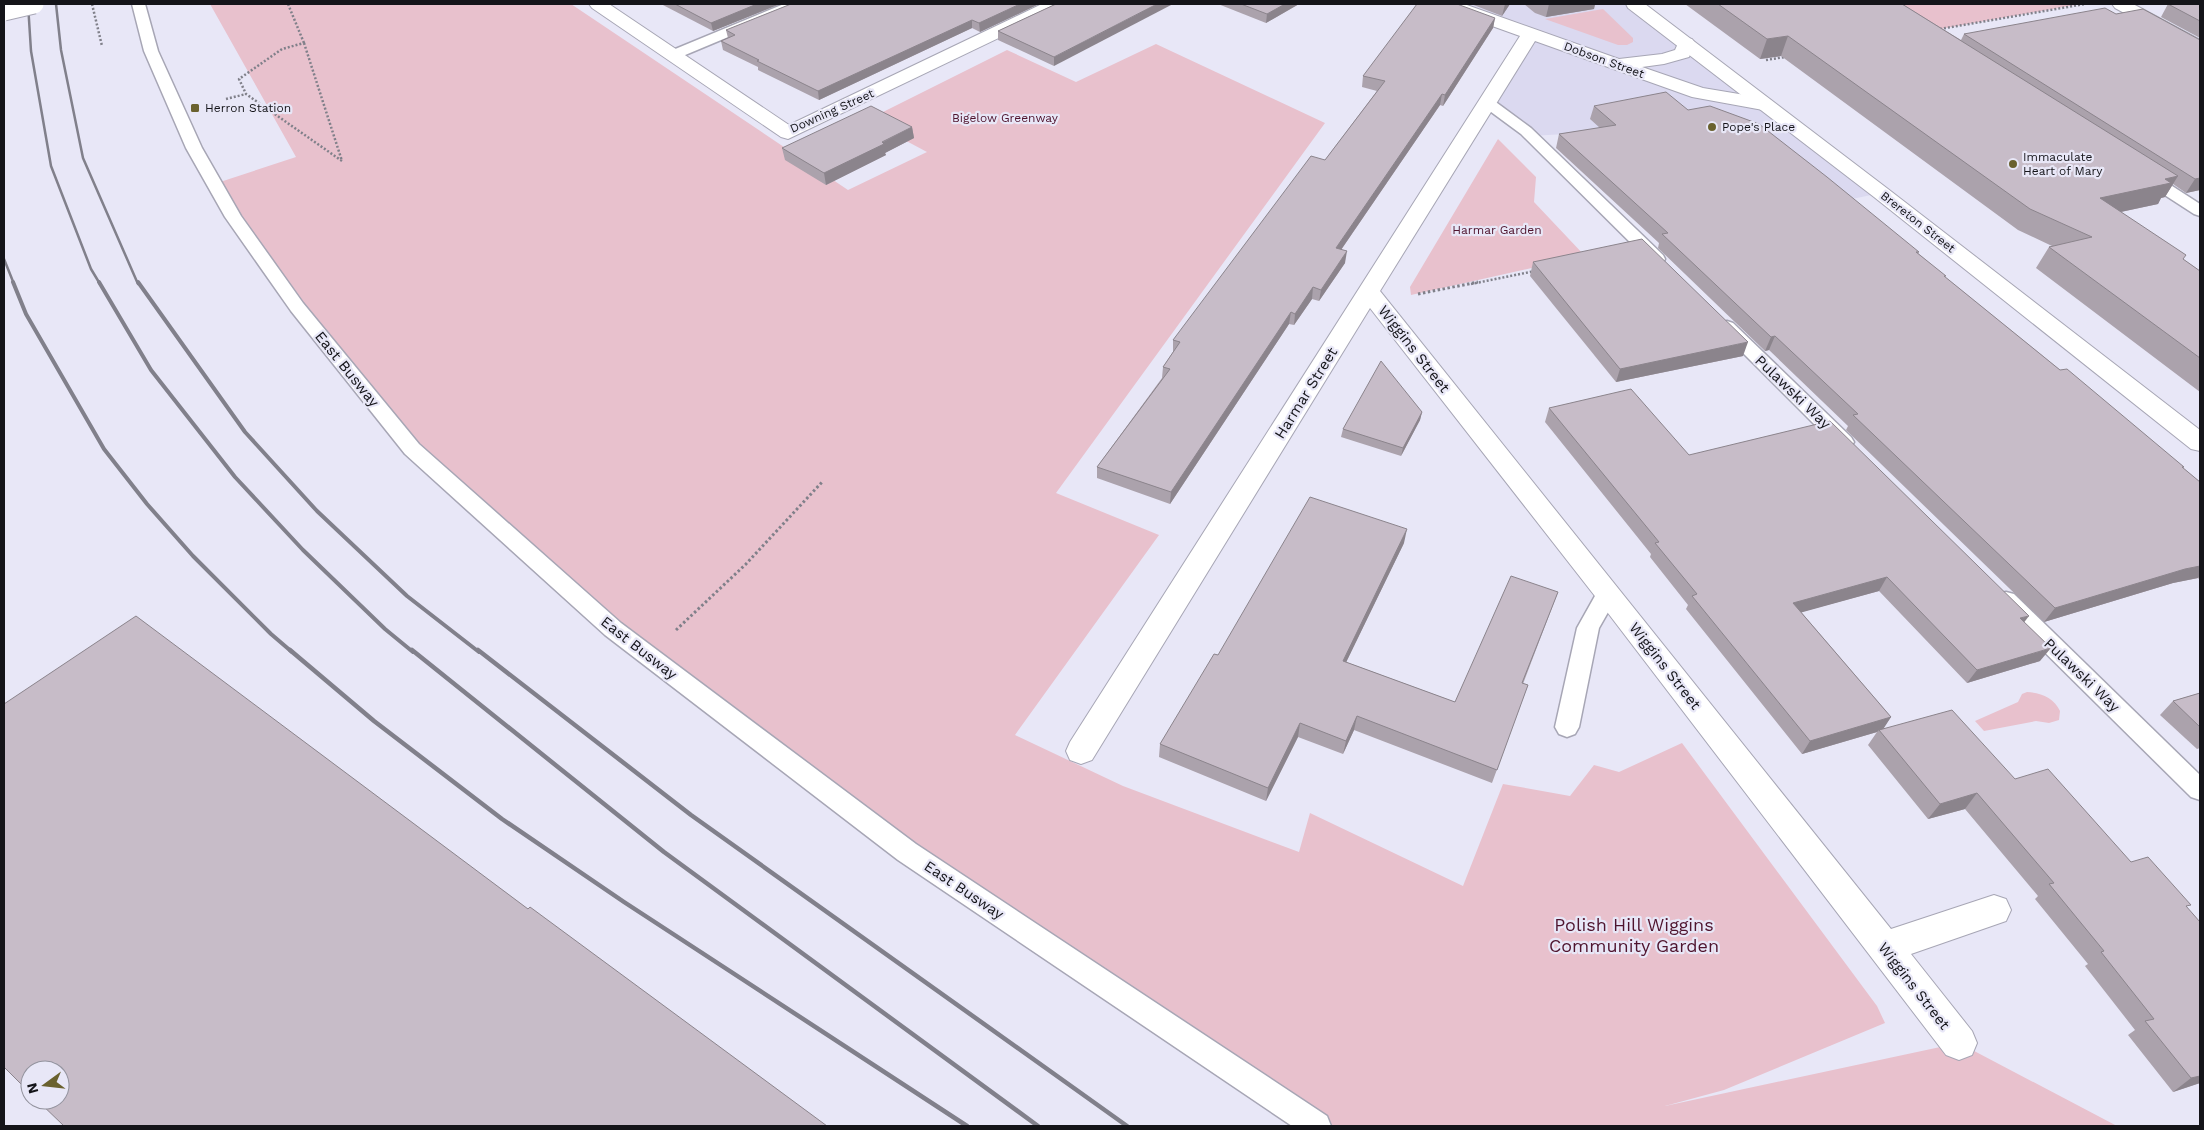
<svg xmlns="http://www.w3.org/2000/svg" width="2204" height="1130" font-family="'Work Sans',sans-serif">
	<style>
		.built { fill: #dbd9f0 }
		.green { fill: #e8c1cd }
		.lines { fill: none; stroke-linecap: round; stroke-linejoin: round }
		.service-casing { stroke: #a7a6b5; stroke-width: 3 }
		.minor-casing { stroke: #a7a6b5; stroke-width: 2 }
		.tertiary-casing { stroke: #a7a6b5; stroke-width: 2 }
		.path-far1 { stroke: #80808a; stroke-width: 2.5; stroke-dasharray: 2 2; stroke-linecap: butt }
		.path { stroke: #80808a; stroke-width: 3; stroke-dasharray: 2.5 2.5; stroke-linecap: butt }
		.service { fill: #fff; fill-rule: evenodd }
		.minor { fill: #fff; fill-rule: evenodd }
		.tertiary { fill: #fff; fill-rule: evenodd }
		.rail-far2 { stroke: #81808b; stroke-width: 2.5 }
		.rail-far1 { stroke: #81808b; stroke-width: 4 }
		.rail { stroke: #81808b; stroke-width: 4.5 }
		.tertiary-bridge-casing { stroke: #a7a6b5; stroke-width: 21; stroke-linecap: butt }
		.tertiary-bridge { stroke: #fff; stroke-width: 19 }
		.wall { fill: #aba2ac }
		.shaded-wall { fill: #8b848c }
		.building { fill: #c7bcc8; stroke: #8b848c }
		.poi-dot { fill: #6a612e; stroke: #e8e7f7; stroke-width: 2 }
		.labels { text-anchor: middle; stroke-width: 4.5; stroke-linejoin: round; paint-order: stroke }
		.far-street-label { font-size: 12px; fill: #141419; stroke: #e8e7f7 }
		.far-poi-label { font-size: 12px; fill: #141419; stroke: #e8e7f7; text-anchor: start }
		.far-park-label { font-size: 12px; fill: #4f142e; stroke: #e8e7f7 }
		.street-label { font-size: 15px; fill: #141419; stroke: #e8e7f7 }
		.near-park-label { font-size: 18px; fill: #4f142e; stroke: #e8e7f7 }
	</style>
	<rect width="100%" height="100%" fill="#e8e7f7"/>
	<!-- built -->
	<path class="built" d="M1448 4H1634L1881 193 1721 226 1617 131 1531 136 1488 103 1530 34Z"/>
	<!-- green -->
	<g class="green">
		<path d="M210 4H571L848 190 927 152 867 120 1007 50 1076 82 1156 44 1325 123 1056 493 1159 535 1015 735 1123 786 1299 852 1310 813 1463 886 1503 784 1570 796 1594 765 1619 772 1682 743 1877 1006 1885 1023 1724 1090 1665 1106 1959 1043 2117 1126H1317L907 852 613 629 412 449 297 307 214 184 296 157Z"/>
		<path d="M1879 4H2081L1923 32Z"/>
		<path d="M1603 9 1633 38V42L1627 45H1618L1545 19Z"/>
		<path d="M1498 139 1536 177 1534 202 1585 256 1411 295 1410 287Z"/>
		<path d="M2027 692C2041 693 2054 698 2060 711L2059 720 2049 723 2036 721 1984 731 1975 721 2018 702 2022 694Z"/>
	</g>
	<g class="lines">
		<defs>
			<g id="service">
				<path d="M132 4H145L158 51 202 148 241 216 303 303 419 444 621 623 916 844 1327 1116 1331 1126H1292L898 860 605 635 405 454 291 311 225 217 186 148 144 51Z"/>
				<path d="M784 4H802L800 7 678 58 673 59 666 55 668 52Z"/>
				<path d="M1488 99 1493 100 1531 128 1663 255 1665 259 1663 263H1651L1521 134 1483 106 1481 103 1483 100Z"/>
				<path d="M2146 171 2152 173 2200 204V216L2194 214 2140 179 2138 176 2140 173Z"/>
				<path d="M1727 321 1733 323 1851 437 1854 442 1851 447 1844 449 1837 447 1721 331 1718 327 1721 323Z"/>
				<path d="M1608 585 1616 587 1619 593 1599 628 1579 727 1575 734 1567 737 1559 734 1555 727 1577 628 1600 587Z"/>
				<path d="M2006 592 2014 594 2200 775V800L2191 797 1998 606 1995 600 1998 594Z"/>
			</g>
			<g id="minor">
				<path d="M589 4H609L789 125 1042 4H1064L1061 8 788 139 781 137 592 8Z"/>
				<path d="M1440 4H1464L1619 59 1662 54 1675 50 1680 39 1686 38 1692 39 1695 43 1689 57 1664 64 1642 67 1703 88 1763 98 1770 100 1773 104 1770 108 1763 110 1692 97 1535 41 1380 291 1891 929 1994 895 2006 899 2011 910 2006 921 1911 954 1972 1031 1977 1043 1972 1055 1959 1060 1946 1055 1598 600 1370 308 1092 760 1081 764 1070 760 1066 751 1070 742 1520 36 1442 8Z"/>
			</g>
			<g id="tertiary">
				<path d="M1626 4H1645L1888 189 2200 430V451L2191 449 1874 197 1628 8Z"/>
				<path d="M2112 4H2133L2200 40V52L2194 51 2115 8Z"/>
			</g>
		</defs>
		<!-- service casing -->
		<use href="#service" class="service-casing"/>
		<!-- minor casing -->
		<use href="#minor" class="minor-casing"/>
		<!-- tertiary casing -->
		<use href="#tertiary" class="tertiary-casing"/>
		<!-- path-far1 -->
		<g class="path-far1">
			<path d="M92 4 102 46"/>
			<path d="M288 4 304 43"/>
			<path d="M1940 29 2085 4"/>
			<path d="M304 43 342 161 246 94 239 79 282 49Z"/>
			<path d="M1766 60 1785 57"/>
			<path d="M226 99 246 94"/>
			<path d="M1471 284 1535 271"/>
		</g>
		<!-- path -->
		<g class="path">
			<path d="M1418 294 1478 282"/>
			<path d="M676 630 746 564 823 481"/>
		</g>
		<!-- service -->
		<use href="#service" class="service"/>
		<!-- minor -->
		<use href="#minor" class="minor"/>
		<!-- tertiary -->
		<use href="#tertiary" class="tertiary"/>
		<!-- rail-far2 -->
		<g class="rail-far2">
			<path d="M28 4 31 51 51 166 91 269 100 284"/>
			<path d="M56 4 61 50 83 158 138 284"/>
			<path d="M4 259 14 284"/>
		</g>
		<!-- rail-far1 -->
		<g class="rail-far1">
			<path d="M13 282 26 314 104 449 147 504 193 556 271 634 292 652"/>
			<path d="M99 282 151 370 235 477 303 550 385 629 413 652"/>
			<path d="M138 282 245 432 317 511 407 596 479 652"/>
		</g>
		<!-- rail -->
		<g class="rail">
			<path d="M290 650 374 721 502 819 624 902 967 1126"/>
			<path d="M412 650 664 852 1038 1126"/>
			<path d="M478 650 691 815 1127 1126"/>
		</g>
		<defs>
			<path id="tertiary-bridge" d="M4 11 34 4"/>
		</defs>
		<!-- tertiary-bridge casing -->
		<use href="#tertiary-bridge" class="tertiary-bridge-casing"/>
		<!-- tertiary-bridge -->
		<use href="#tertiary-bridge" class="tertiary-bridge"/>
	</g>
	<!-- wall -->
	<g class="wall">
		<path d="M661 4H780L713 31Z"/>
		<path d="M1039 4 980 32 972 28 819 100 758 70V67L723 50 721 41 728 38 726 30Z"/>
		<path d="M1056 4 1054 66 998 40V31Z"/>
		<path d="M1218 4H1299L1266 23Z"/>
		<path d="M1471 4H1510L1502 16Z"/>
		<path d="M1524 4H1595L1594 9 1546 17 1535 13Z"/>
		<path d="M1685 4H1902L1961 40 1964 34 2116 14 2200 40V190L2186 193 2173 184 2165 197 2161 198 2158 204 2121 212 2183 259 2200 271V392L2036 268 2049 247 2052 246 2018 230 1781 56 1760 59Z"/>
		<path d="M2168 4H2200V38L2161 17Z"/>
		<path d="M1495 18 1493 28 1443 106 1440 105 1341 250 1345 263 1319 301 1312 299 1294 325 1289 324 1170 504 1097 478V467L1162 378 1163 367 1173 352V340L1325 160 1377 91 1362 87 1363 76Z"/>
		<path d="M1594 106 1688 110 1919 252 1918 253 1945 277 2060 370 2184 467 2183 468 2200 482V580L2198 578 2173 583 2044 622 1846 430 1848 426 1769 350 1765 351 1658 248 1659 243 1556 148 1559 134 1600 128 1590 119Z"/>
		<path d="M912 127 914 138 885 153 886 155 826 185 785 160 782 148Z"/>
		<path d="M1533 262 1743 356 1616 382 1530 276Z"/>
		<path d="M1549 408 1689 455 2024 622 2040 661 1967 683 1879 591 1801 612 1891 717 1883 728 2015 779 2131 862 2188 908 2200 1083 2173 1092 2128 1035 2135 1030 2085 966 2088 964 2035 899 2038 896 1965 809 1928 819 1868 745 1877 732 1802 754 1686 609 1688 605 1650 557 1651 554 1545 422Z"/>
		<path d="M1422 412 1420 420 1401 456 1341 437 1343 429Z"/>
		<path d="M1404 543 1346 662 1455 702 1558 592 1523 684 1528 685 1492 783 1354 730 1343 754 1298 737 1266 801 1159 757 1160 744 1218 655Z"/>
		<path d="M2200 693V748L2197 749 2160 715 2173 701Z"/>
	</g>
	<!-- shaded-wall -->
	<g class="shaded-wall">
		<path d="M757 4H780L713 31 711 23Z"/>
		<path d="M1020 4H1039L980 32 979 23Z"/>
		<path d="M1157 4H1173L1054 66V57Z"/>
		<path d="M1285 4H1299L1266 23 1267 14Z"/>
		<path d="M1505 4H1510L1502 16Z"/>
		<path d="M1549 4H1595L1594 9 1546 17Z"/>
		<path d="M1495 18 1493 28 1443 106 1445 95Z"/>
		<path d="M972 20V28L819 100 818 91Z"/>
		<path d="M1788 36 1781 56 1760 59 1767 39Z"/>
		<path d="M1442 94 1440 105 1334 260 1336 248Z"/>
		<path d="M912 127 914 138 885 153 886 155 826 185 824 173Z"/>
		<path d="M2178 176 2165 197 2161 198 2158 204 2087 219 2100 198 2165 179Z"/>
		<path d="M2200 178V190L2186 193 2195 179Z"/>
		<path d="M1347 251 1345 263 1319 301 1321 290Z"/>
		<path d="M1313 287 1312 299 1294 325 1295 314Z"/>
		<path d="M1291 312 1289 324 1170 504 1171 492Z"/>
		<path d="M1775 336 1769 350 1765 351 1771 337Z"/>
		<path d="M1748 342 1743 356 1616 382 1620 369Z"/>
		<path d="M1422 412 1420 420 1401 456 1403 448Z"/>
		<path d="M1407 529 1404 543 1340 675 1343 661Z"/>
		<path d="M2200 566V575L2198 578 2173 583 2044 622 2055 608 2185 569Z"/>
		<path d="M1887 577 1879 591 1785 617 1793 603Z"/>
		<path d="M2029 616 2019 629 2020 618Z"/>
		<path d="M2051 648 2040 661 1967 683 1977 670Z"/>
		<path d="M1357 716 1354 730 1343 754 1346 741Z"/>
		<path d="M1891 717 1882 731 1879 730 1877 732 1802 754 1810 741Z"/>
		<path d="M1300 723 1298 737 1266 801 1268 788Z"/>
		<path d="M1977 793 1965 809 1928 819 1940 804Z"/>
		<path d="M2200 1076V1083L2173 1092 2191 1078Z"/>
	</g>
	<!-- building -->
	<g class="building">
		<path d="M675 4H757L711 23Z"/>
		<path d="M791 4H1020L979 23 972 20 818 91 757 61 759 60 721 41 735 35 726 30Z"/>
		<path d="M1056 4H1157L1054 57 998 31Z"/>
		<path d="M1241 4H1285L1267 14Z"/>
		<path d="M1417 4H1457L1495 18 1445 95 1442 94 1336 248 1347 251 1321 290 1313 287 1295 314 1291 312 1171 492 1097 467 1170 369 1163 367 1180 342 1173 340 1311 156 1325 160 1385 81 1363 76Z"/>
		<path d="M1718 4H1902L2178 176 2165 179 2171 183 2100 198 2186 255 2183 259 2200 271V358L2049 247 2092 237 2030 209 1788 36 1767 39Z"/>
		<path d="M2168 4H2200V21Z"/>
		<path d="M2105 8 2116 14 2143 9 2200 40V178L2195 179 1964 34Z"/>
		<path d="M1666 92 1688 110 1710 106 1759 124 1827 177 1919 252H1916L1946 276H1944L2060 370 2067 369 2184 467H2182L2200 482V566L2185 569 2055 608 1853 415 1858 414 1775 336 1771 337 1662 234 1668 233 1559 134 1616 125 1594 106Z"/>
		<path d="M871 106 912 127 882 142 884 144 824 173 782 148Z"/>
		<path d="M1642 239 1748 342 1620 369 1533 262Z"/>
		<path d="M1381 361 1422 412 1403 448 1343 429Z"/>
		<path d="M1631 389 1689 455 1830 421 2029 616 2020 618 2051 648 1977 670 1887 577 1793 603 1891 717 1810 741 1692 596 1697 594 1655 543 1659 542 1549 408Z"/>
		<path d="M1310 497 1407 529 1343 661 1455 702 1511 576 1558 592 1522 683 1528 685 1497 770 1357 716 1346 741 1300 723 1268 788 1160 744 1214 654 1218 655Z"/>
		<path d="M136 616 528 909 530 907 827 1126H64L37 1100H60V1070H30V1093L4 1067V704Z"/>
		<path d="M2200 693V727L2173 701Z"/>
		<path d="M1952 710 2015 779 2048 769 2131 862 2148 857 2191 905 2186 906 2200 922V1076L2191 1078 2145 1021 2154 1019 2101 952 2104 951 2049 884 2054 883 1977 793 1940 804 1879 730Z"/>
	</g>
	<!-- markers -->
	<g class="poi-dot">
		<rect x="190" y="103" width="10" height="10" rx="2.5"/>
		<circle cx="1712" cy="127" r="5"/>
		<circle cx="2013" cy="164" r="5"/>
	</g>
	<g class="labels">
		<!-- far-street labels -->
		<g class="far-street-label">
			<text transform="translate(1604 60) rotate(20)" y="4">Dobson Street</text>
			<text transform="translate(832 111) rotate(-24)" y="4">Downing Street</text>
			<text transform="translate(1918 222) rotate(38)" y="4">Brereton Street</text>
		</g>
		<!-- far-poi labels -->
		<g class="far-poi-label">
			<text x="205" y="112">Herron Station</text>
			<text x="1722" y="131">Pope's Place</text>
			<text x="2023" y="161">Immaculate<tspan x="2023" dy="14">Heart of Mary</tspan></text>
		</g>
		<!-- far-park labels -->
		<g class="far-park-label">
			<text x="1005" y="122">Bigelow Greenway</text>
			<text x="1497" y="234">Harmar Garden</text>
		</g>
		<!-- street labels -->
		<g class="street-label">
			<text transform="translate(1414 349) rotate(52)" y="5">Wiggins Street</text>
			<text transform="translate(347 369) rotate(51)" y="5">East Busway</text>
			<text transform="translate(1793 392) rotate(44)" y="5">Pulawski Way</text>
			<text transform="translate(1306 393) rotate(-58)" y="5">Harmar Street</text>
			<text transform="translate(639 648) rotate(38)" y="5">East Busway</text>
			<text transform="translate(1665 666) rotate(52)" y="5">Wiggins Street</text>
			<text transform="translate(2082 675) rotate(44)" y="5">Pulawski Way</text>
			<text transform="translate(964 890) rotate(34)" y="5">East Busway</text>
			<text transform="translate(1914 986) rotate(52)" y="5">Wiggins Street</text>
		</g>
		<!-- near-park labels -->
		<g class="near-park-label">
			<text x="1634" y="931">Polish Hill Wiggins<tspan x="1634" dy="21">Community Garden</tspan></text>
		</g>
	</g>
	<!-- border -->
	<rect width="2204" height="1130" fill="none" stroke="#141419" stroke-width="10"/>
	<!-- north arrow -->
	<g transform="translate(45 1085) rotate(255)"><circle r="24" fill="#e8e7f7" stroke="#93939e"/>
	<path d="M0-4L9 19L0 12L-9 19Z" fill="#6a612e"/>
	<text y="-8" font-size="14" font-weight="bold" text-anchor="middle" fill="#141419">N</text>
	</g>
</svg>
